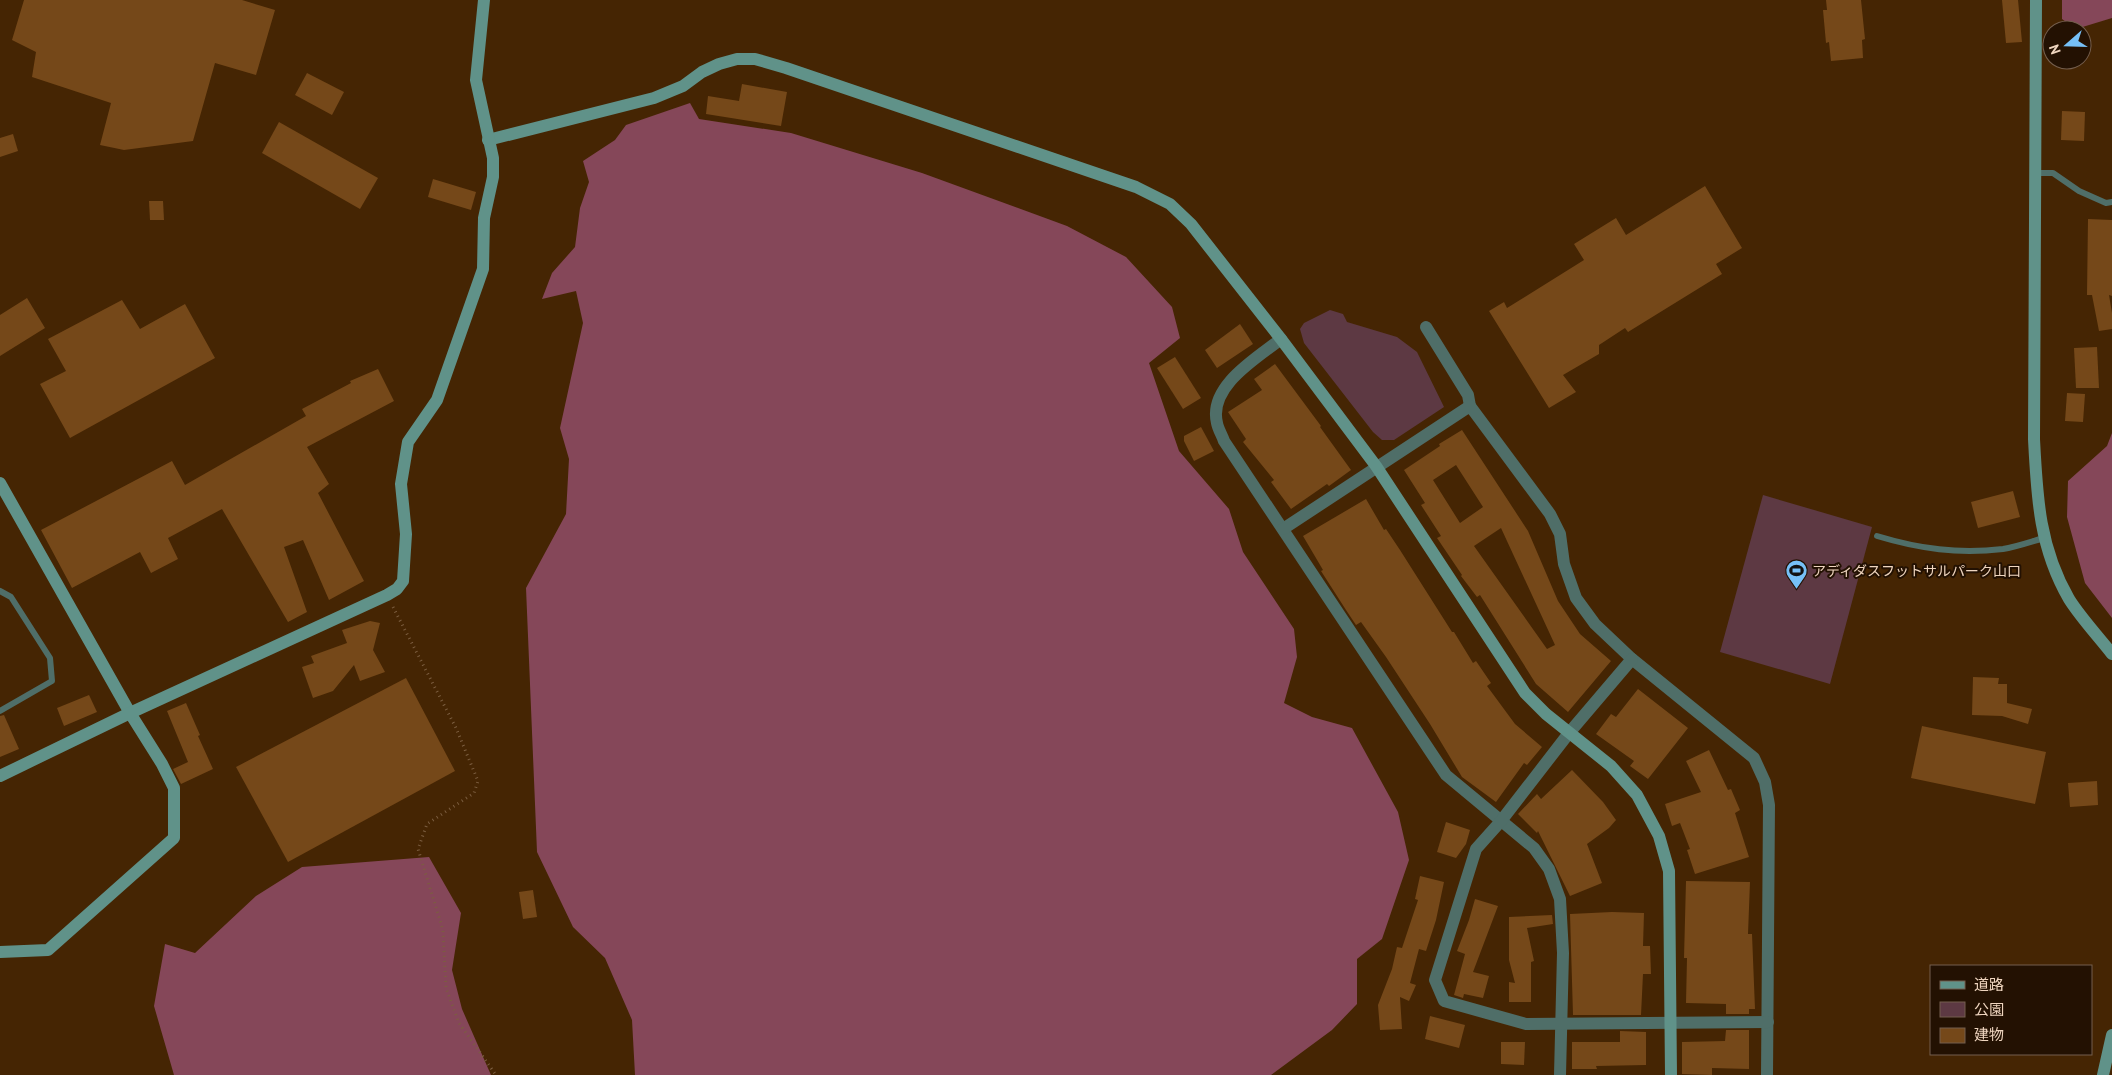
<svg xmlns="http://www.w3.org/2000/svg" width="2112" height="1075" font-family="'PT Sans','Noto Sans JP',sans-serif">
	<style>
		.green { fill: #5d3943 }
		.forest { fill: #854759 }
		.building { fill: #754819; fill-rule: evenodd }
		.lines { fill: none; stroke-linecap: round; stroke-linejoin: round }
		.path { stroke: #7c5e40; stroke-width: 3; stroke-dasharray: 1 4; stroke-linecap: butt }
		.lane { stroke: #4f6e68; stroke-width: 6 }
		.street { stroke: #4f6e68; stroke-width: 12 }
		.secondary { stroke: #609289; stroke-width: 12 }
		.labels { text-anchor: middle; stroke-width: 4; stroke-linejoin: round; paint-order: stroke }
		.poi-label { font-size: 14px; fill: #efd5bf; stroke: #231102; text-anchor: start }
	</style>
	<rect width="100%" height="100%" fill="#452503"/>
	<!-- green -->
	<g class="green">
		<path d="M1330 310 1343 314 1347 322 1397 337 1417 352 1444 407 1394 440H1382L1373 432 1304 343 1300 329 1304 323Z"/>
		<path d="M1763 495 1872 527 1830 684 1720 652Z"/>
	</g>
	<!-- forest -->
	<g class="forest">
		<path d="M2062 0H2112V18L2076 29 2062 19Z"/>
		<path d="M690 103 699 119 791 133 922 173 1067 226 1126 257 1172 307 1180 338 1149 363 1179 451 1229 509 1243 552 1294 629 1297 657 1284 703 1312 717 1352 728 1398 812 1409 860 1382 939 1357 959V1004L1332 1030 1271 1075H635L632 1020 605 958 573 927 537 852 526 588 566 514 569 459 560 428 583 323 576 291 542 299 552 273 575 247 580 208 589 182 583 161 615 140 626 125Z"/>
		<path d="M2112 433V618L2085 583 2067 517 2068 481 2107 446Z"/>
		<path d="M429 857 461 913 452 970 462 1009 491 1075H174L154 1006 165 944 195 953 256 896 302 867Z"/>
	</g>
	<!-- building -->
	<g class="building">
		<path d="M24 0H242L275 10 256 75 215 63 193 141 124 150 100 145 111 103 32 77 36 52 12 40Z"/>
		<path d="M1826 0H1861L1865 39 1862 40 1863 58 1831 61 1829 42 1826 43 1823 10H1827Z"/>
		<path d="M2002 0H2018L2022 42 2006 43Z"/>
		<path d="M307 73 344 92 332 115 295 95Z"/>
		<path d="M742 84 787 92 781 126 706 114 708 96 739 101Z"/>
		<path d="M2062 111 2085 112 2084 141 2061 140Z"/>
		<path d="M279 122 378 178 360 209 262 153Z"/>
		<path d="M13 134 18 151 0 157V138Z"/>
		<path d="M433 179 476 192 471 210 428 197Z"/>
		<path d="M1705 186 1742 248 1716 264 1722 274 1628 332 1625 328 1599 345V354L1563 375 1576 392 1549 408 1489 311 1504 302 1507 308 1584 260 1574 244 1616 218 1626 235Z"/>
		<path d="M149 201H163L164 220H150Z"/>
		<path d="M2088 219 2112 220V296L2109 295 2112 313V329L2099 331 2092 295H2087Z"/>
		<path d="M27 298 45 328 0 356V315Z"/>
		<path d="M122 300 140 329 185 304 215 358 70 438 40 384 66 371 48 339Z"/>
		<path d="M1240 324 1253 344 1217 368 1205 350Z"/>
		<path d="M2097 347 2099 388H2076L2074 348Z"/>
		<path d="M1175 357 1201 398 1183 409 1157 368Z"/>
		<path d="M1275 364 1321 426 1320 427 1351 470 1329 486 1327 484 1291 509 1271 482 1274 480 1243 442 1246 439 1228 412 1262 390 1254 379Z"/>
		<path d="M378 369 394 401 307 447 329 484 318 493 364 581 329 600 303 540 284 547 307 612 288 622 222 509 168 538 178 559 151 573 140 552 72 588 41 530 172 461 185 485 306 416 302 409 351 383 350 381Z"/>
		<path d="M2067 393 2085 394 2083 422 2065 421Z"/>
		<path d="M1201 427 1214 451 1194 461 1184 441V436Z"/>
		<path d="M1462 430 1528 531 1558 601 1580 634 1611 661 1568 712 1536 684 1480 595 1477 597 1461 576 1462 575 1437 538 1441 536 1421 505 1425 503 1404 470 1440 446 1439 444ZM1456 465 1483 507 1460 523 1433 480ZM1501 528 1555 645 1547 649 1474 546Z"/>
		<path d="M2013 491 2020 517 1978 528 1971 502Z"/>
		<path d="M1366 499 1384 530 1386 529 1400 550 1452 632H1454L1473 663 1476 661 1491 683 1487 686 1515 724 1542 747 1527 765 1524 763 1496 802 1462 777 1430 724 1386 657 1361 622 1356 625 1346 610 1321 571 1323 570 1303 536Z"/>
		<path d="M370 621 380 623 373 650 385 672 360 681 354 665 333 691 313 698 302 667 314 663 311 656 347 643 342 630Z"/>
		<path d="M1973 677 1999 678 1998 684H2007V703L2032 709 2028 724 2002 716 1972 715Z"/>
		<path d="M406 678 455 771 288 862 236 767Z"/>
		<path d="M1638 689 1688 728 1648 779 1630 766 1634 761 1596 734 1611 714 1616 717Z"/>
		<path d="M89 695 97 712 64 726 57 708Z"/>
		<path d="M186 703 200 735 198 736 213 769 181 784 173 769 188 762 167 711Z"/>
		<path d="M4 715 19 749 0 757V716Z"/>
		<path d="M1922 726 2046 752 2035 804 1911 778Z"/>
		<path d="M1709 750 1728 790 1731 789 1740 810 1735 813 1749 857 1695 874 1687 850 1690 849 1680 823 1672 826 1665 804 1701 792 1686 761Z"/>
		<path d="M1572 770 1603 802 1616 820 1609 828 1587 844 1602 883 1570 896 1538 831 1537 833 1518 814 1537 794 1541 799Z"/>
		<path d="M2097 781 2098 805 2070 807 2068 783Z"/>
		<path d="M1446 822 1470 830 1466 844 1456 858 1437 852Z"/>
		<path d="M1420 876 1444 882 1436 920 1426 951 1419 949 1410 983 1416 985 1409 1001 1400 997 1402 1029 1380 1030 1378 1005 1392 969 1397 947 1402 948 1418 900 1415 899Z"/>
		<path d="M1686 881 1750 882 1748 934H1752L1755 1009H1749V1014H1726V1004L1686 1003 1687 958H1684Z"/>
		<path d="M533 890 537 917 523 919 519 892Z"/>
		<path d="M1475 899 1498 906 1473 972 1489 976 1483 998 1464 994 1463 998 1454 995 1465 954 1457 951 1469 920Z"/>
		<path d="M1612 912 1644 913 1643 946H1650L1651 974H1643L1641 1015H1573L1570 914Z"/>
		<path d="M1552 915 1553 924 1527 928 1534 961 1531 962V1002H1509V982L1515 983 1509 960V917Z"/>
		<path d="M1430 1016 1465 1025 1459 1048 1425 1039Z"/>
		<path d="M1726 1030H1749V1069L1712 1068V1075L1682 1074V1042L1725 1041Z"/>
		<path d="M1620 1031 1646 1032V1065L1596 1066 1597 1069H1572V1042H1620Z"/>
		<path d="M1501 1042H1525L1524 1065 1501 1064Z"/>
	</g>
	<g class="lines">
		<!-- path -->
		<path class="path" d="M393 607 456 728 478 781 474 793 427 824 418 849 443 930 446 988 459 1023 496 1075"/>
		<!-- lane -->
		<g class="lane">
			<path d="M2036 173H2053L2079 191 2106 203 2112 202"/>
			<path d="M1877 536C1920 549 1958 554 2003 549 2016 547 2030 542 2044 538"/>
			<path d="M0 591 11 597 50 658 52 681 0 711"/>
		</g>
		<!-- street -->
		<g class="street">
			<path d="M1426 327 1468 395 1470 406"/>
			<path d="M1281 339C1257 358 1208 386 1217 423 1218 429 1222 435 1224 441L1446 775 1534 848 1549 869 1560 899 1563 953 1560 1075"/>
			<path d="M1283 529 1470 406 1550 514 1560 534 1564 564 1576 598 1595 624 1632 659 1754 758 1765 782 1769 805 1767 1075"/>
			<path d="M1632 659 1569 733 1501 821 1476 849 1435 980 1444 1001 1526 1024 1768 1022"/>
		</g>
		<!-- secondary -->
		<g class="secondary">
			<path d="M2036 0 2034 439C2037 497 2039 547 2069 599 2081 618 2098 636 2112 654"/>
			<path d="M488 140 654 98 683 86 702 72 719 64 737 59H755L786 68 1136 187 1170 204 1191 224 1281 339 1376 466 1525 693 1546 714 1611 766 1637 795 1659 836 1669 871 1671 1075"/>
			<path d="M0 483 130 713 162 764 174 788V838L48 950 0 952"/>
			<path d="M0 776 130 713 387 595 397 589 403 581 406 534 401 484 408 442 437 400 483 269 484 218 493 177V158L476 80 484 0"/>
			<path d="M2103 1075 2112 1035"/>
		</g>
	</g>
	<!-- icons -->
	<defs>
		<symbol id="stadium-pin" viewBox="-11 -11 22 30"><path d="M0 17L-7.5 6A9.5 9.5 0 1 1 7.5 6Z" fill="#76c0f7" stroke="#231102"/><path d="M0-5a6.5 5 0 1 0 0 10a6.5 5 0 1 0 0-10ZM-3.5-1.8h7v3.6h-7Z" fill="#111"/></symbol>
	</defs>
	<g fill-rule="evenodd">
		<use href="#stadium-pin" x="1784" y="558" width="25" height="34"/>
	</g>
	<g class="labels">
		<!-- poi labels -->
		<g class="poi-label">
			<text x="1812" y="576">アディダスフットサルパーク山口</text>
		</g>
	</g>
	<!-- legend -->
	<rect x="1930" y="965" width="162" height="90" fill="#231102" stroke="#755f4e"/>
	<rect x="1940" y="981" width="25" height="8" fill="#609289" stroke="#755f4e"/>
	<text x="1974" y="990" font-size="15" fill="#efd5bf">道路</text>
	<rect x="1940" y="1002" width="25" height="15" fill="#5d3943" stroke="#755f4e"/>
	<text x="1974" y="1015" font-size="15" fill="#efd5bf">公園</text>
	<rect x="1940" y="1028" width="25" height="15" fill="#754819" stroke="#755f4e"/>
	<text x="1974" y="1040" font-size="15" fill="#efd5bf">建物</text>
	<!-- north arrow -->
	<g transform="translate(2067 45) rotate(250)"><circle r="24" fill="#231102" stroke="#755f4e"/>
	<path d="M0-4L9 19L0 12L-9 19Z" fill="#76c0f7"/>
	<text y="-8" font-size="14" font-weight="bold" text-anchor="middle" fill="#efd5bf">N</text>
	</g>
</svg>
